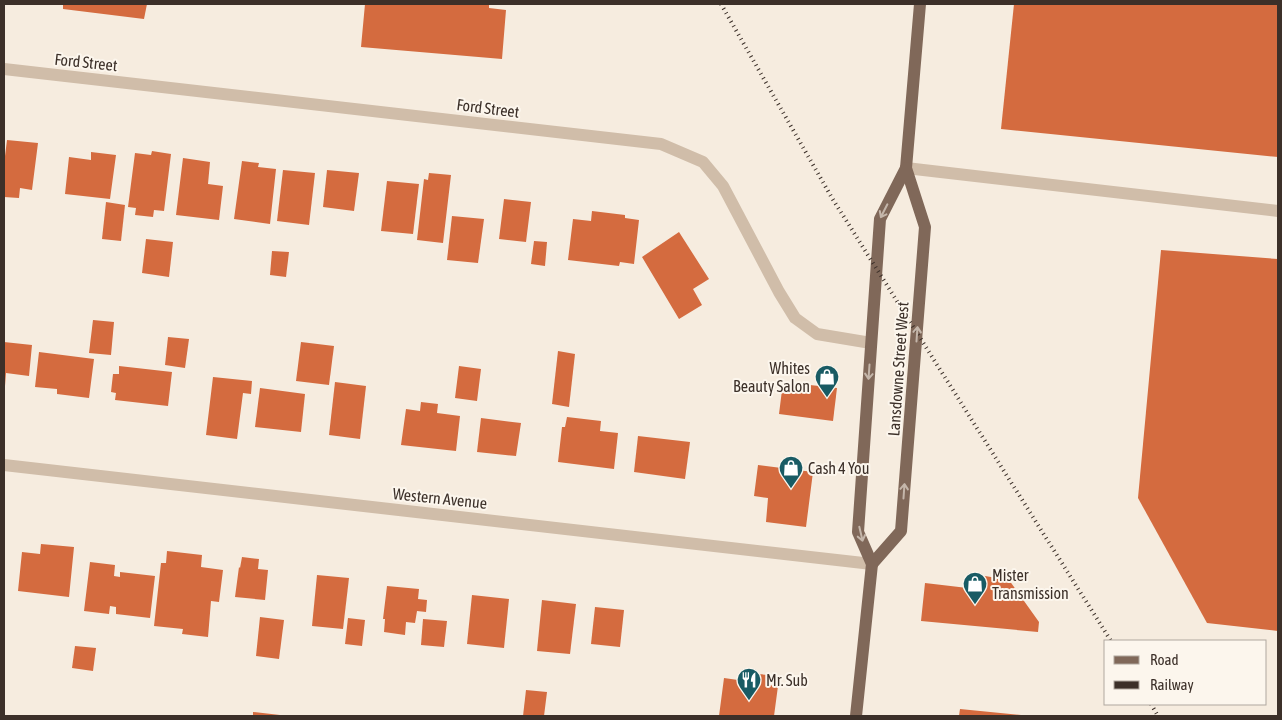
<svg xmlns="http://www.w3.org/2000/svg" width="1282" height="720" font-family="'Asap Condensed',sans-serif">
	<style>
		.building { fill: #d46b3f }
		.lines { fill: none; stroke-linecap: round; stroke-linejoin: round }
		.minor { stroke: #d0bda9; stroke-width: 12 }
		.major { stroke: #806859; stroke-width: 12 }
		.rail { stroke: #3c3029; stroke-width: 4; stroke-dasharray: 1 4; stroke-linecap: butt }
		.oneway { stroke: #c4b6aa }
		.labels { text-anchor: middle; stroke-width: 4; stroke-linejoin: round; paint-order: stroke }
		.street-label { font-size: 16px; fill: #3c3029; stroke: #fcf6ed }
		.poi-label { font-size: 16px; fill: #3c3029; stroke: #fcf6ed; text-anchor: start }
	</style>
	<rect width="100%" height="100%" fill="#f6ecdf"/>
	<!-- building -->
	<g class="building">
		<path d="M63 4H147L144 19 63 9Z"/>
		<path d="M365 4H489V8L506 10 502 59 361 47Z"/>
		<path d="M1014 4H1278V157L1001 129Z"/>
		<path d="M7 140 38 143 32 190 20 188 19 198 4 197V164Z"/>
		<path d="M152 151 171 154 164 211 154 210 153 217 135 215 136 208 128 207 135 153 151 155Z"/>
		<path d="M91 152 116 155 110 199 65 194 69 157 91 160Z"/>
		<path d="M183 158 210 162 208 184 223 186 219 220 176 215Z"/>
		<path d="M242 161 259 163 258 167 276 169 270 224 234 219Z"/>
		<path d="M283 170 315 173 309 225 277 221Z"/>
		<path d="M327 170 359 173 354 211 323 207Z"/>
		<path d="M429 173 451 175 443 243 417 240 424 179 428 180Z"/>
		<path d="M387 181 419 184 413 234 381 231Z"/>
		<path d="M504 199 531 202 526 242 499 239Z"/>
		<path d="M106 202 125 205 121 241 102 239Z"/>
		<path d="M592 211 625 215V218L639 220 634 264 620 262 619 266 568 260 573 219 591 221Z"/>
		<path d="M452 216 484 219 478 263 447 260Z"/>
		<path d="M679 232 709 279 693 289 702 305 679 319 642 257Z"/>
		<path d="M146 239 173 242 169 277 142 273Z"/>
		<path d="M534 241 547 242 545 266 531 264Z"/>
		<path d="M1161 250 1278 259V631L1207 623 1138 498Z"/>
		<path d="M272 251 289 252 286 277 270 275Z"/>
		<path d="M93 320 114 322 111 355 89 353Z"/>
		<path d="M168 337 189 339 185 368 165 365Z"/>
		<path d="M4 342 32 345 29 376 6 373 5 386H4Z"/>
		<path d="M301 342 334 346 329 385 296 381Z"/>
		<path d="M558 351 575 354 569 407 552 404Z"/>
		<path d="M39 352 94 359 89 398 57 394V389L35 387Z"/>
		<path d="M119 366 172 372 168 406 115 400 116 393 111 392 113 374H119Z"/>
		<path d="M459 366 481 369 477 401 455 398Z"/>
		<path d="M213 377 252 381 251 394 243 393 237 439 206 435Z"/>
		<path d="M335 382 366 386 360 439 329 435Z"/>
		<path d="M783 382 837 388 833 421 779 414Z"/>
		<path d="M260 388 305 394 301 432 255 427Z"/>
		<path d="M421 402 438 404 437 413 460 416 456 451 401 445 406 409 420 411Z"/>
		<path d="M567 417 601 421 600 431 618 433 614 469 558 462 562 427H565Z"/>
		<path d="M481 418 521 423 516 456 477 452Z"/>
		<path d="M638 436 690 442 685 479 634 472Z"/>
		<path d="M758 465 813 472 806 527 766 522 768 498 754 496Z"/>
		<path d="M41 544 74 547 69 597 18 591 22 552 40 554Z"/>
		<path d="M167 551 202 555 201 567 223 570 219 602 211 601 208 637 182 634 183 629 154 626 161 563H166Z"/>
		<path d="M242 557 259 559 258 569 268 570 265 600 235 597 239 567 240 568Z"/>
		<path d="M90 562 115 565 114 576 120 577V572L155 576 150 618 116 614V607L110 606 109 614 84 611Z"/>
		<path d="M317 575 349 578 343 629 312 626Z"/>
		<path d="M979 575 1009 580 1039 622 1038 632 921 621 925 583 976 589Z"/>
		<path d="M387 586 419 589 418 599 427 600 426 612 417 611 415 623 406 622 405 635 384 632 385 619H383Z"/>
		<path d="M472 595 509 599 504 648 467 644Z"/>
		<path d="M542 600 576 604 570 654 537 651Z"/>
		<path d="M595 607 624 610 620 647 591 644Z"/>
		<path d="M260 617 284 620 279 659 256 656Z"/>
		<path d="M348 618 365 620 362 646 345 644Z"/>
		<path d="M423 619 447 621 444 647 421 645Z"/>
		<path d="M75 646 96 648 93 671 72 668Z"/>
		<path d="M739 672 768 675 767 685 778 686 774 716H719L724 678 738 680Z"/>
		<path d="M526 690 547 692 544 716H523Z"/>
		<path d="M960 709 1021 715V716H959Z"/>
		<path d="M253 712 280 715V716H253Z"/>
	</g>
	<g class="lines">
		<!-- minor -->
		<g class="minor">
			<path d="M4 69 661 144 703 162 723 186 779 292 795 318 817 334 871 343"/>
			<path d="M906 168 1278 211"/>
			<path d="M4 465 872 564"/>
		</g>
		<!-- major -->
		<g class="major">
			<path d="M872 564 901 531 925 227 906 168 920 4"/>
			<path d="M856 716 872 564 858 532 880 219 906 168"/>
		</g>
		<!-- rail -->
		<g class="rail">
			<path d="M721 4 832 198 1111 641"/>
			<path d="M1151 704 1158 716"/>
		</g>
	</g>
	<!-- one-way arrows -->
	<defs><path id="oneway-shaft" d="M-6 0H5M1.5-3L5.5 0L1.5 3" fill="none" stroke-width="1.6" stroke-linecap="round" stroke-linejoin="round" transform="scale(1.25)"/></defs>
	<g class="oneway">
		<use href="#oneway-shaft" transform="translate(884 211) rotate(117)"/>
		<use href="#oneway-shaft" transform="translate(917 334) rotate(-86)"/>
		<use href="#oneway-shaft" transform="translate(869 372) rotate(94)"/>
		<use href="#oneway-shaft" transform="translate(904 491) rotate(-86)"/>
		<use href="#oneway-shaft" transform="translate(861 534) rotate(77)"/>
	</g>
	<!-- icons -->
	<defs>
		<symbol id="shop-pin" viewBox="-11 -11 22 30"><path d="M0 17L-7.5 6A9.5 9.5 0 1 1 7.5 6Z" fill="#195b64" stroke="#fcf6ed"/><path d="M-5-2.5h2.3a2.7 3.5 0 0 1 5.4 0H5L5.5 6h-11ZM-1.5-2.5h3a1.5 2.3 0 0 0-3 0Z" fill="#fff"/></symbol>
		<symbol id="restaurant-pin" viewBox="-11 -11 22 30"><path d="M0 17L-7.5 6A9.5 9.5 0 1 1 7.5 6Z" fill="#195b64" stroke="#fcf6ed"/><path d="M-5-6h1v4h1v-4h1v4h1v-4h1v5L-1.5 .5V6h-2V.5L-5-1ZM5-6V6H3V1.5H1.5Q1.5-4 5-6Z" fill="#fff"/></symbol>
	</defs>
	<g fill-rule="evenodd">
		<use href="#shop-pin" x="813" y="363" width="28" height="38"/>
		<use href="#shop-pin" x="777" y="454" width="28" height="38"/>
		<use href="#shop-pin" x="961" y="570" width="28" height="38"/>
		<use href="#restaurant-pin" x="735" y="666" width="28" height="38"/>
	</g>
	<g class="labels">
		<!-- street labels -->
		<g class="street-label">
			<text transform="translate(86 62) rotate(6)" y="6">Ford Street</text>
			<text transform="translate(488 108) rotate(7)" y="6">Ford Street</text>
			<text transform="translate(898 369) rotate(-86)" y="6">Lansdowne Street West</text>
			<text transform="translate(440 498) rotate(6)" y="6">Western Avenue</text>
		</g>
		<!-- poi labels -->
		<g class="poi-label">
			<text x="810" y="374" text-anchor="end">Whites<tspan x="810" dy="18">Beauty Salon</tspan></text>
			<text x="808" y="474">Cash 4 You</text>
			<text x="992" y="581">Mister<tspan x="992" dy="18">Transmission</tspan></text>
			<text x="766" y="686">Mr. Sub</text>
		</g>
	</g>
	<!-- border -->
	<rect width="1282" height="720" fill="none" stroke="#3c3029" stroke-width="10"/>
	<!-- legend -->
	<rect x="1104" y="640" width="162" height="65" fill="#fcf6ed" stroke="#afa79f"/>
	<rect x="1114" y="656" width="25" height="8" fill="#806859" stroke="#afa79f"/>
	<text x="1150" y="665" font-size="15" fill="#3c3029">Road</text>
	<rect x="1114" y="681" width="25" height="8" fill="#3c3029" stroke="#afa79f"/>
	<text x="1150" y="690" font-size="15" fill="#3c3029">Railway</text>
</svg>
